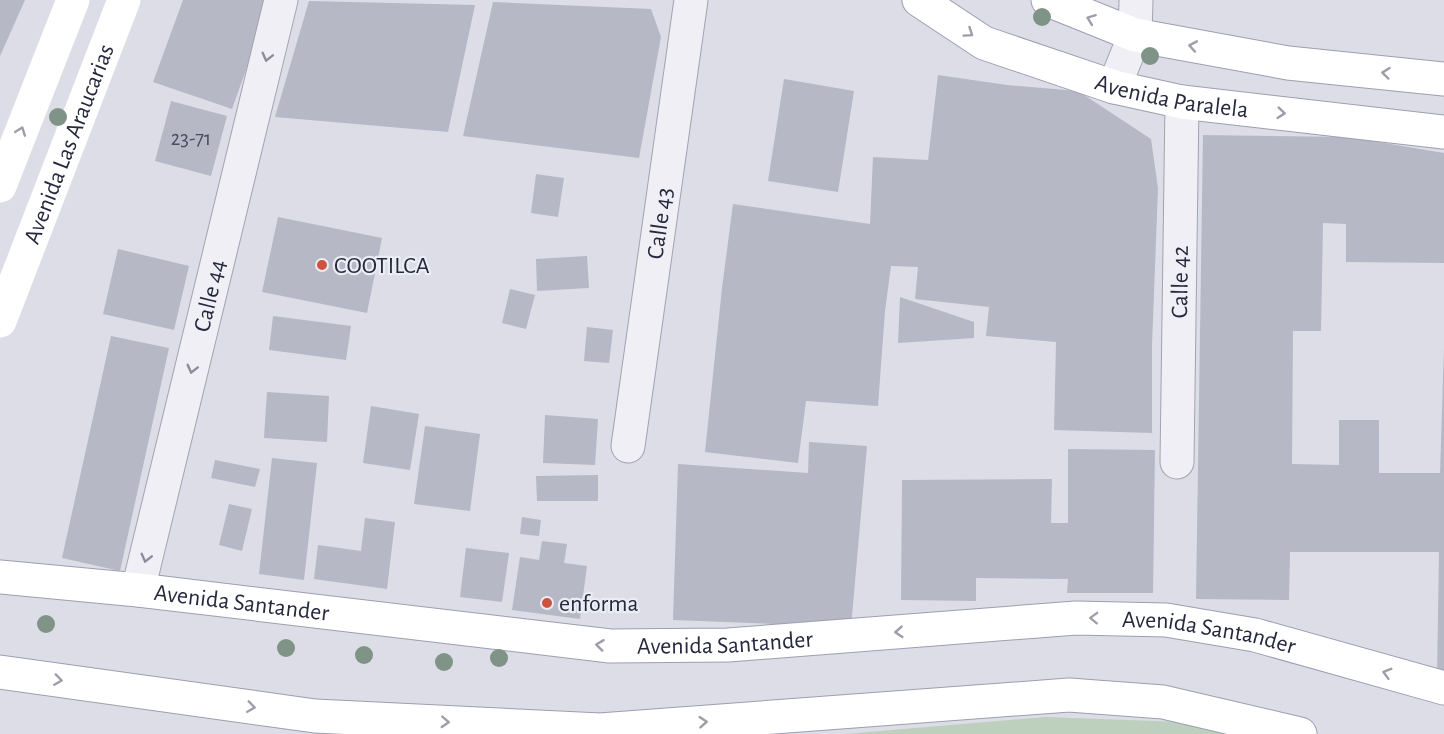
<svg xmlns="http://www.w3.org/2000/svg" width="1444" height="734" font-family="'Alegreya Sans',sans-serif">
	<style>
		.green { fill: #bdd0be }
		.building { fill: #b6b8c6 }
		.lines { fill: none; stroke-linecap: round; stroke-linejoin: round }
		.street-casing { stroke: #a2a3b0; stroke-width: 35 }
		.primary-casing { stroke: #9c9eb2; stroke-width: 35 }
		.street { stroke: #efeff5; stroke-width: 33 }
		.secondary { stroke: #fff; stroke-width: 33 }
		.primary { stroke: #fff; stroke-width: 33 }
		.tree { fill: #7f9486 }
		.oneway { stroke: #9d9ea8 }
		.oneway2 { stroke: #8a8c99 }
		.poi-dot { fill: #ce523f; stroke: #ebedf4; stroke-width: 2 }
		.labels { text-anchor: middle; stroke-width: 4.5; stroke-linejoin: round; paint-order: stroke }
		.number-label { font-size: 21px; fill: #4a4c5f }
		.street-label { font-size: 24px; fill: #26283d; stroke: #ebedf4 }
		.poi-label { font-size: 24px; fill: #26283d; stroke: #ebedf4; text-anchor: start }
	</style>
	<rect width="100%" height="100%" fill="#dcdde6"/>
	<!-- green -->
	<path class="green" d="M1045 717 1183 722 1227 734H845Z"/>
	<!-- building -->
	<g class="building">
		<path d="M0 0H25L0 56Z"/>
		<path d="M183 0H271L232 109 153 82Z"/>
		<path d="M309 1 475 5 448 132 275 117Z"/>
		<path d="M493 2 651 9 661 37 639 158 463 136Z"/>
		<path d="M938 75 1007 85 1078 91 1151 139 1158 188 1152 346V433L1054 430 1056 342 986 336 989 307 915 299 918 267 891 266 885 311 878 406 806 401 798 463 705 452 722 288 733 204 870 224 873 157 928 160Z"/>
		<path d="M784 79 854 91 838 192 768 181Z"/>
		<path d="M171 101 227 116 211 176 155 161Z"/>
		<path d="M1203 135 1348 137 1444 153V263L1346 262V224L1323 223 1321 331H1293L1292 464 1339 465V420H1379V473H1440L1444 348V678H1437L1439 552H1290L1289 600 1196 599Z"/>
		<path d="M536 174 564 178 558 217 531 213Z"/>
		<path d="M278 217 382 238 367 313 262 292Z"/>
		<path d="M118 249 189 266 174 330 103 314Z"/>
		<path d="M587 256 589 288 537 291 536 259Z"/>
		<path d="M510 289 535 295 526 329 502 323Z"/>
		<path d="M900 297 974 322V338L898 343Z"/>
		<path d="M273 316 351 326 346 360 269 350Z"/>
		<path d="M587 327 613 330 609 363 584 361Z"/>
		<path d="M111 336 169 348 120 571 62 558Z"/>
		<path d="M267 392 329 396 327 442 264 438Z"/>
		<path d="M371 406 419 414 410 470 363 463Z"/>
		<path d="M545 415 598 419 595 465 543 463Z"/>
		<path d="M425 426 480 434 470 511 414 504Z"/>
		<path d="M809 442 867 446 851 627 673 620 678 464 808 473Z"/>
		<path d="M1068 449 1155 450 1153 593H1067L1068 579 976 578V601L901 600 902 480 1052 479 1051 523H1068Z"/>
		<path d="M272 458 317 463 304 580 259 574Z"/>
		<path d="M215 460 260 469 255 487 211 478Z"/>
		<path d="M598 475V501H537L536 476Z"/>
		<path d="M229 504 252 509 242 551 219 545Z"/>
		<path d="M522 517 541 520 539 536 520 534Z"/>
		<path d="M365 518 395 522 387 589 314 579 318 545 361 551Z"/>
		<path d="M542 541 567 544 564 563 587 566 580 619 512 610 520 557 539 560Z"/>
		<path d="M466 548 509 553 502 602 460 597Z"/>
	</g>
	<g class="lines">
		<defs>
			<g id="street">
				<path d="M1114 87 1135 35 1136 0"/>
				<path id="s1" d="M628 446 691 0"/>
				<path id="s2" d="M1177 462 1182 102"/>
				<path id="s3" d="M138 590 281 0"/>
			</g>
			<g id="primary">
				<path id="s5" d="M919 0 984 43 1114 87 1182 102 1444 132"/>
				<path d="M1048 0 1135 35 1288 63 1444 79"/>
				<path id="s6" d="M0 577 138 590 610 646 728 645 1076 618 1166 620 1255 635 1444 688"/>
				<path d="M0 672 315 716 600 730 1069 695 1163 702 1300 734"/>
			</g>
		</defs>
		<!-- street casing -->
		<use href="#street" class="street-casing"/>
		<!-- primary casing -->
		<use href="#primary" class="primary-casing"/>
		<!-- street -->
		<use href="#street" class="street"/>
		<!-- secondary -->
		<g class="secondary">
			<path d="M0 186 73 0"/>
			<path id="s4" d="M0 321 124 0"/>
		</g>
		<!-- primary -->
		<use href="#primary" class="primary"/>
	</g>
	<!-- trees -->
	<g class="tree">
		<circle cx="1042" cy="17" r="9"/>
		<circle cx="1150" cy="56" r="9"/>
		<circle cx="58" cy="117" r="9"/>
		<circle cx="46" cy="624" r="9"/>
		<circle cx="286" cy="648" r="9"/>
		<circle cx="364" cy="655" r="9"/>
		<circle cx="499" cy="658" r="9"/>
		<circle cx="444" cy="662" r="9"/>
	</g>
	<!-- one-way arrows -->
	<defs><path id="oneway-chevron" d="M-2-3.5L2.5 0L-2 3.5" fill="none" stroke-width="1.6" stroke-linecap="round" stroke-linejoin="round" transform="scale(1.5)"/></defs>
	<g class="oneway">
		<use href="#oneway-chevron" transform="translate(1091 19) rotate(-159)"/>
		<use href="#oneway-chevron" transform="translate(969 33) rotate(34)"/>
		<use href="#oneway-chevron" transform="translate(1193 46) rotate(-170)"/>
		<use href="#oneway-chevron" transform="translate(1386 73) rotate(-174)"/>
		<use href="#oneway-chevron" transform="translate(1281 113) rotate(6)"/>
		<use href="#oneway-chevron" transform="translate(21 131) rotate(-69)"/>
		<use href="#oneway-chevron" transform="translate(1094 618) rotate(-178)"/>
		<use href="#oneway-chevron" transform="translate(899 632) rotate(176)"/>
		<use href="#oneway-chevron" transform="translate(600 645) rotate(-173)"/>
		<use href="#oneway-chevron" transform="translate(1387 673) rotate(-164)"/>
		<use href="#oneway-chevron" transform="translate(58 680) rotate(8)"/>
		<use href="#oneway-chevron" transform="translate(251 707) rotate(8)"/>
		<use href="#oneway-chevron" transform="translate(445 722) rotate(3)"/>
		<use href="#oneway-chevron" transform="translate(703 722) rotate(-4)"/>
	</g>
	<g class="oneway2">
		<use href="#oneway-chevron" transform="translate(267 57) rotate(104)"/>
		<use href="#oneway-chevron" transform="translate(192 369) rotate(104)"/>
		<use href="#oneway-chevron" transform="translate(146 558) rotate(104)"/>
	</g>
	<!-- markers -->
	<g class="poi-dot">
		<circle cx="322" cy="265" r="6"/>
		<circle cx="547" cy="603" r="6"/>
	</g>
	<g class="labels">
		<!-- number labels -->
		<g class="number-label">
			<text x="191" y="145">23-71</text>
		</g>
		<!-- street labels -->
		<g class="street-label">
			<text dy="8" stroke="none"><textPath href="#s5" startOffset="274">Avenida Paralela</textPath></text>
			<text dy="8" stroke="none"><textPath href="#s4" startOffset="190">Avenida Las Araucarias</textPath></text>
			<text dy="8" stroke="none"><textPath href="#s1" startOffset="225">Calle 43</textPath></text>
			<text dy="8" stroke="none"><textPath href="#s2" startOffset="180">Calle 42</textPath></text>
			<text dy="8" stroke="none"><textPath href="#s3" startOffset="303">Calle 44</textPath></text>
			<text dy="8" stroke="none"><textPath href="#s6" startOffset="243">Avenida Santander</textPath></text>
			<text dy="8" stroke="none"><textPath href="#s6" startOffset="1215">Avenida Santander</textPath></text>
			<text dy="8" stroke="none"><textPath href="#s6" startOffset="729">Avenida Santander</textPath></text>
		</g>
		<!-- poi labels -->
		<g class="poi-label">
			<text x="334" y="273">COOTILCA</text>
			<text x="559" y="611">enforma</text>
		</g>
	</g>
</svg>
